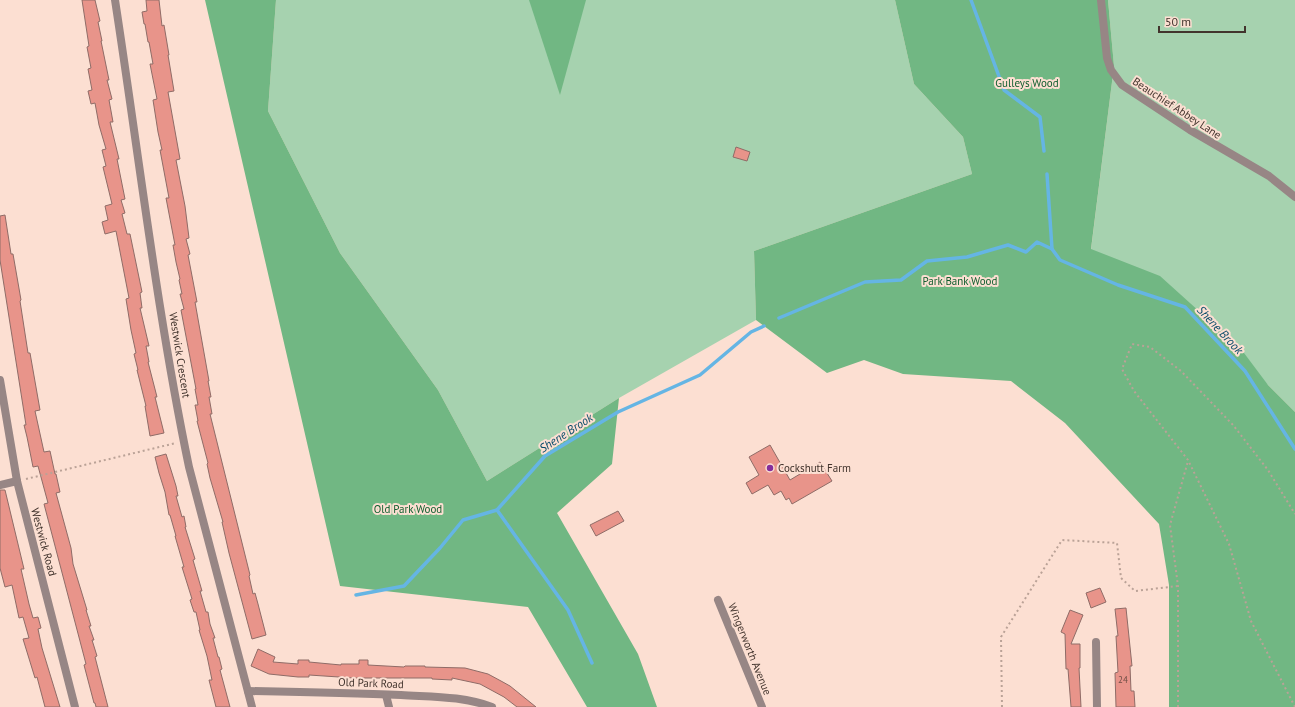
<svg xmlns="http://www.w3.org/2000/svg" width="1295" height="707" font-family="'PT Sans',sans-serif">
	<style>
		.green { fill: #a6d2af }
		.forest { fill: #71b783 }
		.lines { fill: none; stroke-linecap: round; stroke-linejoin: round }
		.stream { stroke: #65b5e4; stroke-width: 3.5 }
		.building { fill: #e8948a; stroke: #8f6c67 }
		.path { stroke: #baa297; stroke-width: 2; stroke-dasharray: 2 3; stroke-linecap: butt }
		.street { stroke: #978685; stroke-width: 8 }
		.poi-dot { fill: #852e9c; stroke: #fcdfd2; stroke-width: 1.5 }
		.labels { text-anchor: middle; stroke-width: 4; stroke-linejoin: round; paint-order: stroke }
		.number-label { font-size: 9px; fill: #6c4c44 }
		.park-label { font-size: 11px; fill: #0f5e2e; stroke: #fcdfd2 }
		.street-label { font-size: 11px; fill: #42342d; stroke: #fcdfd2 }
		.poi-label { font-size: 11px; fill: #42342d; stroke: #fcdfd2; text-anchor: start }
		.water-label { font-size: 12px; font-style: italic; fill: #084b6a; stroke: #fcdfd2 }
	</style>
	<rect width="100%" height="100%" fill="#fcdfd2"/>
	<!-- green -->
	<g class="green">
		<path d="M276 0H895L914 84 963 137 972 174 754 251 756 320 619 398 487 481 438 390 340 253 268 111Z"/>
		<path d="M1108 0H1295V412L1268 385 1091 250 1114 66Z"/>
	</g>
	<!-- forest -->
	<g class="forest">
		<path d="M205 0H276L268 111 340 253 438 390 487 481 619 398 612 464 557 513 638 654 657 707H587L528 607 340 586Z"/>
		<path d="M529 0H586L560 95Z"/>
		<path d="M895 0H1108L1114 66 1091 249 1160 276 1241 349 1268 385 1295 412V707H1169V585L1159 524 1065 423 1011 381 903 374 864 360 827 373 756 320 754 251 972 174 963 137 914 84Z"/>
	</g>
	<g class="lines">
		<!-- stream -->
		<g class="stream">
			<path d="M971 0 1004 90 1040 117 1044 151"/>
			<path d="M1047 174 1052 249 1060 260 1118 285 1185 307 1245 371 1295 449"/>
			<path d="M779 318 865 282 901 280 927 261 967 257 1008 245 1026 252 1037 242 1052 249"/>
			<path d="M497 510 568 610 592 663"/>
			<path d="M356 595 404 586 440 548 463 520 497 510 545 456 618 412 700 375 751 332 764 326"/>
		</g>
	</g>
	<!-- building -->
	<g class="building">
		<path d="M82 0H95L100 21 98 22 102 41H101L109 80H107L112 99 109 100 113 122H110L119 159H117L125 199 121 200 125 213 122 214 127 234H130L142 292 140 293 142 308H140L149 346H146L149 362H148L157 397H155L164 433 150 436 145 406H146L137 370H138L134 354 136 353 131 330 126 299 129 298 116 231 105 234 102 222 108 220 105 206 112 204 103 167 106 166 102 150 106 149 99 125 95 103 91 104 88 91 92 90 88 69 91 68 87 47 89 46Z"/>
		<path d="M146 0H159L162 26 164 25 169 55H168L174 91 168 92 180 159 176 160 185 206 189 238 186 239 190 254 188 255 197 302H195L209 381H208L211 397H209L212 414H210L250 575 249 576 253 594 255 593 258 604 266 635 252 639 229 553 222 522H223L210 478 207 464 208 463 197 421H198L195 405H198L195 389H196L181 310 184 309 180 294H182L179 280 180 279 176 262 173 245H175L166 198H169L160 150H162L158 132 153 100 157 99 150 64H153L149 42H148L145 24H144L142 12 147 11Z"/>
		<path d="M736 147 750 152 747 161 733 157Z"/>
		<path d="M5 215 11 254H13L21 300 20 301 28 353H30L40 410 35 411 44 452 50 451 55 474H56L60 492 56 493 71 548 73 564 87 610H86L91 626H89L94 640H92L97 656 95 657 108 707H96L95 703H94L84 665 86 664 44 504 48 503 38 466 33 467 27 437 24 425H26L0 260V216Z"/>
		<path d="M770 445 790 480 820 462 832 481 792 504 789 498 786 500 781 491 774 495 768 485 752 494 746 483 759 475 749 457Z"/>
		<path d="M166 454 176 486 178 496H176L182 517 184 516 186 527H185L195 559 193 560 202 591H200L206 612H208L210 624 215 638H213L218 657H219L222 669 220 670 230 707H216L209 680H212L207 656 199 630H200L196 612H194L190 600 192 599 182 567H184L175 536H176L170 515H169L165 492 159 473 155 457Z"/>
		<path d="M0 490H5L24 569H21L29 604 33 618 38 617 41 628 38 629 42 648 60 707H45L37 677 35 678 23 639 29 638 23 617 19 618 12 585 5 587 0 568Z"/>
		<path d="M618 511 624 521 596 536 590 525Z"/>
		<path d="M1100 588 1106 602 1091 608 1086 593Z"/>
		<path d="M1126 608 1132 666H1130L1131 691H1134L1135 707H1116L1115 673 1118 672 1116 636H1118L1115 609Z"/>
		<path d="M1070 610 1083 615 1071 644H1080V668H1079L1081 707H1071L1068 669H1066L1065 634 1061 632Z"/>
		<path d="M258 649 275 657 273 662 298 664V660H309V662L341 665V664H359V660H368V665L404 667 405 666H425V667L465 668 488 674 501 681 510 686 536 707H517L504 697 480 684 452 678V680L432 679V678H354L309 675V677H298L269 674 251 666Z"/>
	</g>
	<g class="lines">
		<!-- path -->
		<g class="path">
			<path d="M26 479 176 443"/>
			<path d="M1002 707 1001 637 1062 540 1117 543 1121 578 1135 591 1178 586"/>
			<path d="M1178 707V586L1170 525 1188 461"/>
			<path d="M1295 707 1251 621 1229 544 1188 460 1134 391 1122 369 1132 344 1150 347 1181 371 1233 425 1268 470 1295 514"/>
		</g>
		<!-- street -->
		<g class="street">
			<path d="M115 0C139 156 157 313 189 467L252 707"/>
			<path d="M1101 0 1107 58 1111 70 1122 85 1190 130 1269 176 1295 197"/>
			<path d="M0 380 17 481 75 707"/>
			<path d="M0 485 17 481"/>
			<path d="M718 600 762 707"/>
			<path d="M1096 642 1097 707"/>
			<path d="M248 691C299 692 350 693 401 695 432 697 463 696 492 707"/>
			<path d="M386 695 389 707"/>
		</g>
	</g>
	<!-- markers -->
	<circle class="poi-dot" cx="770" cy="468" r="4"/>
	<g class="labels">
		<!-- number labels -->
		<g class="number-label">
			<text x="1123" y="683">24</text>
		</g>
		<!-- park labels -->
		<g class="park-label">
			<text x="1027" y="87">Gulleys Wood</text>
			<text x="960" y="285">Park Bank Wood</text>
			<text x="408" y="513">Old Park Wood</text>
		</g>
		<!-- street labels -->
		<g class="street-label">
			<text transform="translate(1177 108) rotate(33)" y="4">Beauchief Abbey Lane</text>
			<text transform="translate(180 355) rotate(81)" y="4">Westwick Crescent</text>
			<text transform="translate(44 542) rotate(75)" y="4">Westwick Road</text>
			<text transform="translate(750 649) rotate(68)" y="4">Wingerworth Avenue</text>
			<text transform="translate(371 683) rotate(2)" y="4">Old Park Road</text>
		</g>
		<!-- poi labels -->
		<g class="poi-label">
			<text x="778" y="472">Cockshutt Farm</text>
		</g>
		<!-- water labels -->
		<g class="water-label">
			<text transform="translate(1220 330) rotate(47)" y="4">Shene Brook</text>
			<text transform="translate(566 433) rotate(-33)" y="4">Shene Brook</text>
		</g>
	</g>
	<!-- scale -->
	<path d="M1159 26v6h86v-6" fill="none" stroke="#42342d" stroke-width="2"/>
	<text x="1165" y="26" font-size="12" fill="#42342d" stroke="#fcdfd2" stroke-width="3" paint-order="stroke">50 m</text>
</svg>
